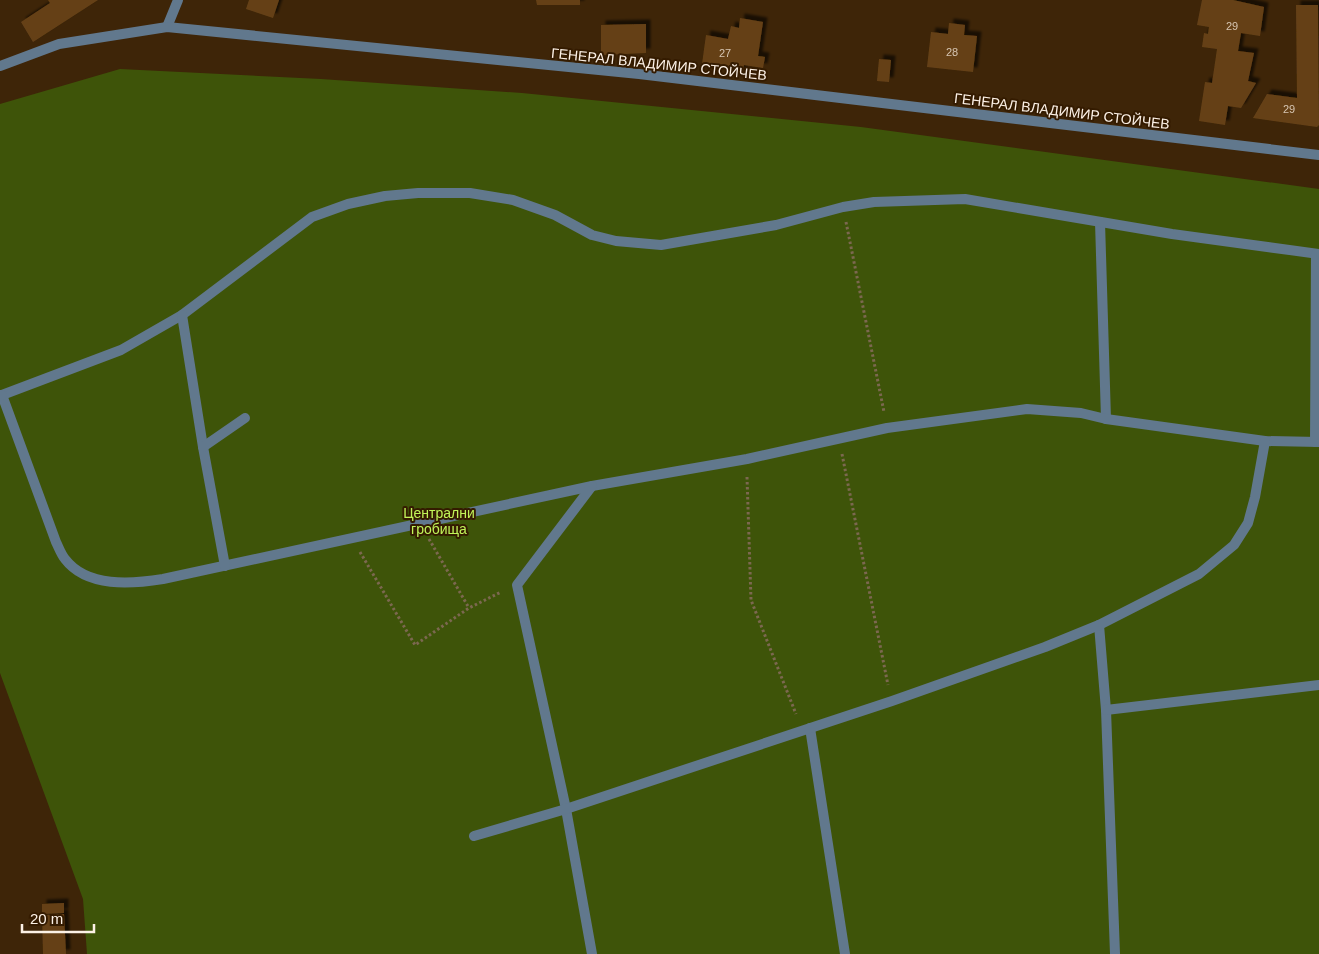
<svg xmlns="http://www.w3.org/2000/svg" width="1319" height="954" font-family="Helvetica,sans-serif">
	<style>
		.green { fill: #3e5409 }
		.building { fill: #654117; filter: url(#shadow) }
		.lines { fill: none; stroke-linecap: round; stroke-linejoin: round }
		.path { stroke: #7c6850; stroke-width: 3; stroke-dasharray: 2.5 2.5; stroke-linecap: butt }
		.service { stroke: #61788d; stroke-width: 10 }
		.minor { stroke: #61788d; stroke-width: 10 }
		.labels { text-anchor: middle; stroke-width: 4; stroke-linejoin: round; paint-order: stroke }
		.number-label { font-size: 11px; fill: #d6c5b2 }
		.street-label { font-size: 14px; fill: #fcf1e6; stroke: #341b00 }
		.park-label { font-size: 14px; fill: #c1f459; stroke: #341b00 }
	</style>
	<defs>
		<filter id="shadow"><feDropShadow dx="4.5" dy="-4.5" stdDeviation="1" flood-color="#0009"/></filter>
	</defs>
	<rect width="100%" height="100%" fill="#3e2508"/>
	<!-- green -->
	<path class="green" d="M120 69 321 79 522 93 861 127 1319 189V954H87L83 899 0 673V104Z"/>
	<!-- building -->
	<g class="building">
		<path d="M48 0H98L33 42 21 22 50 3Z"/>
		<path d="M249 0H279L273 18 246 9Z"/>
		<path d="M536 0H580V5H537Z"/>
		<path d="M1202 0H1233L1264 7 1260 36 1241 33 1238 51 1254 53 1248 81 1256 83 1241 108 1228 106 1225 125 1199 121 1205 82 1212 83 1217 49 1202 47 1204 33 1208 34 1209 27 1197 25Z"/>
		<path d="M1296 5H1318L1319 125 1317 127 1253 118 1267 94 1297 98Z"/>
		<path d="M740 18 763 22 758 56 765 57 763 68 744 65 742 72 702 64 706 35 728 39 731 26 739 28Z"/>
		<path d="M949 23 965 25 964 35 977 36 973 72 927 67 931 32 948 34Z"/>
		<path d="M646 24V53L601 55V25Z"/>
		<path d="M879 59 891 60 889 82 877 81Z"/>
		<path d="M64 903V913L42 914V904Z"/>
		<path d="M64 914 66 954H43L42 915Z"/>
	</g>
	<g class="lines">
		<!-- path -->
		<g class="path">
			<path d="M846 222 884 412"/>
			<path d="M842 454 888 685"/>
			<path d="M747 477 751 600 796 714"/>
			<path d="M429 539 469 608"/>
			<path d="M360 552 415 645 469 608 501 592"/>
		</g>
		<!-- service -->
		<g class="service">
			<path d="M1100 222 1106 419"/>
			<path d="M1319 254 1172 234 965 199 874 202 843 207 776 225 661 245 616 241 592 235 555 215 513 200 470 193H418L385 196 348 204 312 217 182 315 121 350 2 395 56 542C59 548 61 554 65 559 87 588 132 584 163 579L592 486 747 459 887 428 1027 409 1081 413 1106 419 1265 441 1319 442"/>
			<path d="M182 315 203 447 225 566"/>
			<path d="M1315 442 1316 254"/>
			<path d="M203 447 245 418"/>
			<path d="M592 486 517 585 566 809 592 954"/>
			<path d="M1099 625 1106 710 1115 954"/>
			<path d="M1106 710 1319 685"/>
			<path d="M810 728 845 954"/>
			<path d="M474 836 566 809 892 701 1045 647 1099 625 1199 574 1234 545 1248 523 1255 497 1265 441"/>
		</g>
		<!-- minor -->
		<g class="minor">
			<path d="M167 27 178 0"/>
			<path d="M0 66 59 44 167 27 639 74 1319 155"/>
			<path d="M0 395H2"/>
		</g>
	</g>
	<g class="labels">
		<!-- number labels -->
		<g class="number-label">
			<text x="1232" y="30">29</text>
			<text x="952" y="56">28</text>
			<text x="725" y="57">27</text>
			<text x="1289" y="113">29</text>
		</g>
		<!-- street labels -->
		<g class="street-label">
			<text transform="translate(659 64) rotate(6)" y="5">ГЕНЕРАЛ ВЛАДИМИР СТОЙЧЕВ</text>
			<text transform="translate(1062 111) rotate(7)" y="5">ГЕНЕРАЛ ВЛАДИМИР СТОЙЧЕВ</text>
		</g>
		<!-- park labels -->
		<g class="park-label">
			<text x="439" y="518">Централни<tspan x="439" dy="16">гробища</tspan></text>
		</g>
	</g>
	<!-- scale -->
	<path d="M22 924v8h72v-8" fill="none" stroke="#fcf1e6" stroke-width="2.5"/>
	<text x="30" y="924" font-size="15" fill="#fcf1e6" stroke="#341b00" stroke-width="4" paint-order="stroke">20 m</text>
</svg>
